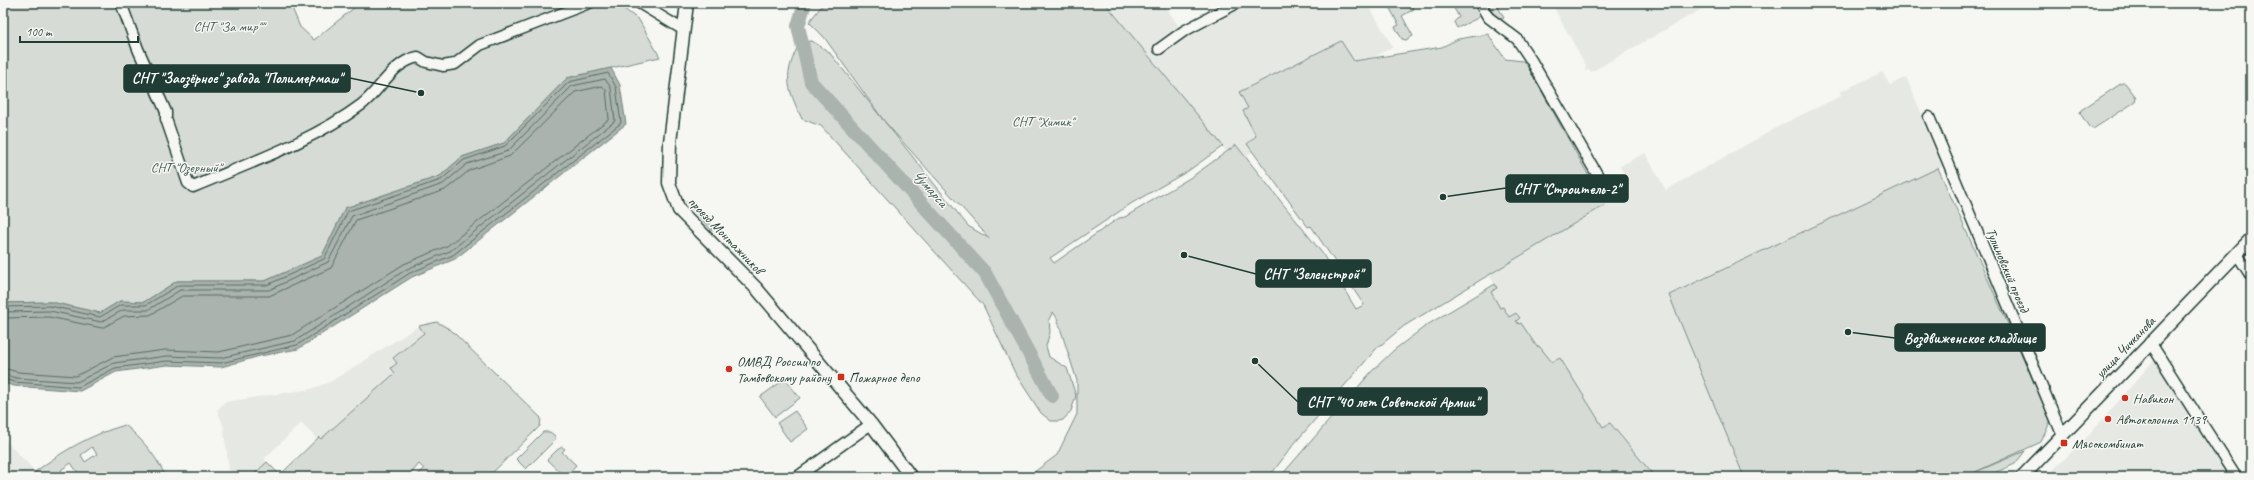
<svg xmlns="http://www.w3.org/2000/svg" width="2254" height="480" font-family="Caveat,sans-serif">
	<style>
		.built { fill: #e6e8e4 }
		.green { fill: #d6dbd6; stroke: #7a8c85; fill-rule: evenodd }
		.water { fill: #aab3ae; stroke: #72847d }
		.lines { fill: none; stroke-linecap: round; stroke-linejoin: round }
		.shore { stroke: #576c65; stroke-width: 1 }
		.river { stroke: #aab3ae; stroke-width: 14 }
		.minor-casing { stroke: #1f3d34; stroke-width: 13 }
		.major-casing { stroke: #1f3d34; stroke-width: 15 }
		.minor { stroke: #f6f6f2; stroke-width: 10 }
		.major { stroke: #f6f6f2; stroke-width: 12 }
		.poi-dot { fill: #c8321e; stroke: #f6f6f2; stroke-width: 1.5 }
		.labels { text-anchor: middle; stroke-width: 3; stroke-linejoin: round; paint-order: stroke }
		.park-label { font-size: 14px; fill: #445d54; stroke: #f6f6f2 }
		.street-label { font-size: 14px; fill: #1f3d34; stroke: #f6f6f2 }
		.poi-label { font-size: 14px; fill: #1f3d34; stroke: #f6f6f2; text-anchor: start }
		.water-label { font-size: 15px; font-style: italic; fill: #425a52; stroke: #f6f6f2 }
		.leader { fill: none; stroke: #1f3d34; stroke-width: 1.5 }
		.callout-dot { fill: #1f3d34; stroke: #f6f6f2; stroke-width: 1.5 }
		.callout { fill: #1f3d34; stroke: #1f3d34; stroke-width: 1.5 }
		.callout-label { font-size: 15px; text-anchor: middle; font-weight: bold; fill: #fff }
	</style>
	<rect width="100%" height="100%" fill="#f6f6f2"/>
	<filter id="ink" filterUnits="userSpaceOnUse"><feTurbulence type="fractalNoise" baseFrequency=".025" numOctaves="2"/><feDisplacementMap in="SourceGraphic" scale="8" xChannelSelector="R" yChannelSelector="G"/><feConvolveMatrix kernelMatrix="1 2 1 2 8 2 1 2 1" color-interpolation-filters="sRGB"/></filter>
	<g filter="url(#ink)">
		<!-- built -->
		<g class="built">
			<path d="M1105 3H1163L1180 28 1223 3H1367L1393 47 1370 59 1353 61 1341 41 1239 92 1248 108 1244 111 1256 136 1247 144 1252 152 1246 157 1236 145 1227 152Z"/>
			<path d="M1559 3H1712L1591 72 1589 69 1586 71 1585 69 1586 66 1553 6Z"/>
			<path d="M1882 72 1890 85 1906 77 1944 166 1701 279 1700 368 1744 477H1655L1610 423 1603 427 1559 358 1552 363 1548 356 1546 357 1537 347 1521 324 1519 325 1516 320 1520 318 1517 313 1509 317 1503 307 1500 309 1491 292 1497 288 1489 275 1605 205 1596 189 1624 174 1620 166 1626 163 1645 153 1666 190 1785 123 1841 96 1840 92Z"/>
			<path d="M419 326 425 333 393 358 397 363 395 373 321 440 319 438 317 439 301 423 264 459 267 462 251 477H230L223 424 217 410 225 402 311 389 330 382Z"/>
			<path d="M2155 359 2231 477H2046L2090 434Z"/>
			<path d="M3 438 35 471 52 459 66 477H3Z"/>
		</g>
		<!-- green -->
		<g class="green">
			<path d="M10 3H290L300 27 314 40 360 3H616L639 20 660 57 567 78 504 143 462 157 440 176 345 208 322 256 265 281H177L144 302 120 301 100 313 51 302 3 303V10Z"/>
			<path d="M824 3H1105L1223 146 1188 171 1132 203 1050 258 1054 263 1119 218 1125 217 1193 176 1236 145 1322 253 1356 309 1364 305 1311 226 1308 227 1247 144 1256 136 1243 111 1248 108 1239 92 1341 41 1354 61 1442 47 1458 39 1488 34 1505 59 1523 61 1527 65 1605 205 1404 326 1376 349 1294 444 1269 477H1035L1033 473 1057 455 1077 414V381L1057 318 1053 312 1049 319 1050 332 1046 346 1049 357 1067 368 1076 396 1071 411 1063 420 1059 421H1051L1041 413 1015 373 983 305 821 126 802 119C786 85 783 76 800 42L812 41 829 52 968 226 990 239 884 121 824 37 809 22Z"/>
			<path d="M1387 3H1411L1414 9 1402 16 1413 36 1406 40 1402 39 1395 27 1399 25Z"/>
			<path d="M1451 3H1477L1480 16 1478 18 1457 28 1454 22 1459 17Z"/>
			<path d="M1488 3H1496L1504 18 1497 21Z"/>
			<path d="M2122 83H2125L2136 97 2135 102 2093 129 2089 127 2080 113 2081 110Z"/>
			<path d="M1938 168 2051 420 2041 442 1971 474 2025 451 2015 464 1985 477H1744L1669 295Z"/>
			<path d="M686 202 691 203 713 227 712 231Z"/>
			<path d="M1495 284 1497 288 1491 292 1500 308 1503 307 1509 317 1516 313 1520 318 1516 321 1519 324 1521 323 1537 347 1539 346 1552 362 1560 358 1603 427 1610 423 1655 477H1280L1372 371 1394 350 1427 325Z"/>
			<path d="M437 322 451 330 541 418 540 426 488 477H416L424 469 419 464 408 477H251L267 462 280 475 317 439 319 437 321 439 395 373 391 368 397 363 393 358 424 333 419 326Z"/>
			<path d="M785 379 800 398 775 417 760 397Z"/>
			<path d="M795 411 808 429 790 442 777 423Z"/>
			<path d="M125 425C143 440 156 456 166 477H81L71 463 61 470 66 477H41L35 472C64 450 90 435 125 425ZM92 447 97 454 85 462 81 455Z"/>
			<path d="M543 432H550L555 436V440L526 469 516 459Z"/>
			<path d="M562 447 565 449 562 452 576 465 565 477 547 460 557 450Z"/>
		</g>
		<!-- water -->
		<path class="water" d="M611 68 620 85 626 124 455 259 412 277 298 349 260 356 221 367 167 365 116 372 80 391 14 386 3 383V303L51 302 100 313 120 301 144 302 177 281H265L322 256 345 208 440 176 462 157 504 143 567 78Z"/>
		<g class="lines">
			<!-- shore -->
			<g class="shore">
				<path d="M3 307 50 306 100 317 121 305H146L179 285H267L324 259 348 211 441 180 464 160 505 146 569 82 608 73 616 87 621 123 453 255 410 273 297 345 221 363 167 361 115 368 79 387 15 382 3 379"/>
				<path d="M3 312 50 311 101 322 123 310H148L180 290H269L328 262 352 216 443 184 467 164 508 151 572 86 605 79 611 88 615 121 450 251 407 269 295 341 220 358 167 356 114 363 77 382 16 378 3 374"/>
				<path d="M3 318 49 317 102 328 124 316 150 315 182 296H269L331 268 356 220 445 190 470 170 510 156 575 92 602 86 606 90 609 119 447 246 404 264 292 335 219 352 165 350 113 357 76 376 18 372 3 368"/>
			</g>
			<!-- river -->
			<path class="river" d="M805 3 798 26 811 82 985 273 1052 396"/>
			<defs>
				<g id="minor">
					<path d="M121 3 138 49 166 112V119L188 183 193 187C247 164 313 141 361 105 381 90 392 62 418 57L426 62 443 66 455 64 480 45 589 3"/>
					<path d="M639 3 682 29"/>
					<path d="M1480 3 1488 17 1517 39 1531 60 1598 176"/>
					<path d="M1159 49 1184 31 1237 3"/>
					<path d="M1929 117 2062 434"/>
					<path d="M2237 254 2251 276"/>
					<path d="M2150 342 2236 477"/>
					<path d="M797 477 871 424"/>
				</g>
				<g id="major">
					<path d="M687 3 670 142 669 183 679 210 757 289 871 424 911 477"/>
					<path d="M2022 477 2251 239"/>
				</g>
			</defs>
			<!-- minor casing -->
			<use href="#minor" class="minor-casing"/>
			<!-- major casing -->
			<use href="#major" class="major-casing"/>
			<!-- minor -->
			<use href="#minor" class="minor"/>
			<!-- major -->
			<use href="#major" class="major"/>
		</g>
	</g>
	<!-- markers -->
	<g class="poi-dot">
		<circle cx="729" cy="369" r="4"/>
		<rect x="837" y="373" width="8" height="8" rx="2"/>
		<circle cx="2125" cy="398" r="4"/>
		<circle cx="2108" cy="419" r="4"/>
		<rect x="2060" y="439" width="8" height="8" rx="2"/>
	</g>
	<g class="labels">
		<!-- park labels -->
		<g class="park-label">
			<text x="229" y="31">СНТ "За мир""</text>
			<text x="1043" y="126">СНТ "Химик"</text>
			<text x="186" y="172">СНТ "Озерный"</text>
		</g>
		<!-- street labels -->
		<g class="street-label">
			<text transform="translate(726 235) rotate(46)" y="5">проезд Монтажников</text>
			<text transform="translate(2008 270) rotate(67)" y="5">Тулиновский проезд</text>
			<text transform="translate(2125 347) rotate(-46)" y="5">улица Чичканова</text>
		</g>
		<!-- poi labels -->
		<g class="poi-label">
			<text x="737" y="366">ОМВД России по<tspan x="737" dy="16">Тамбовскому району</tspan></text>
			<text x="849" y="382">Пожарное депо</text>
			<text x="2133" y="403">Навикон</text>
			<text x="2116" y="424">Автоколонна 1139</text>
			<text x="2072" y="448">Мясокомбинат</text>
		</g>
		<!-- water labels -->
		<g class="water-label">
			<text transform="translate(930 188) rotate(48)" y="5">Чумарса</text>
		</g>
	</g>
	<!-- callouts -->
	<path class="leader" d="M421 93L350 78M1443 197L1506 188M1184 255L1256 274M1848 332L1895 338M1255 361L1298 402"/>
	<g class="callout-dot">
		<circle cx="421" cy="93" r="4"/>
		<circle cx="1443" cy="197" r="4"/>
		<circle cx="1184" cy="255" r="4"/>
		<circle cx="1848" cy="332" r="4"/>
		<circle cx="1255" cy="361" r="4"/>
	</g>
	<g class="callout">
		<rect x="124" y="65" width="226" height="27" rx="4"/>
		<rect x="1506" y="175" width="122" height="27" rx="4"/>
		<rect x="1256" y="260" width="115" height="27" rx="4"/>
		<rect x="1895" y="324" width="150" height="27" rx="4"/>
		<rect x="1298" y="388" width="189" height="27" rx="4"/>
	</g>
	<g class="callout-label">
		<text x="237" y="83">СНТ "Заозёрное" завода "Полимермаш"</text>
		<text x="1567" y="194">СНТ "Строитель-2"</text>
		<text x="1313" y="279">СНТ "Зеленстрой"</text>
		<text x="1970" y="343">Воздвиженское кладбище</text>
		<text x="1393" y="407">СНТ "40 лет Советской Армии"</text>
	</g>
	<!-- margin -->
	<rect width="2254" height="480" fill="none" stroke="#f6f6f2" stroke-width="16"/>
	<rect x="8" y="8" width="2238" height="464" fill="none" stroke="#1f3d34" stroke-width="1.5" filter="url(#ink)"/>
	<!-- scale -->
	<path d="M20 36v6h118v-6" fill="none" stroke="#1f3d34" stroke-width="2"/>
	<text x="26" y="36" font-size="12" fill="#1f3d34" stroke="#f6f6f2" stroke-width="3" paint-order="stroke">100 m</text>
</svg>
